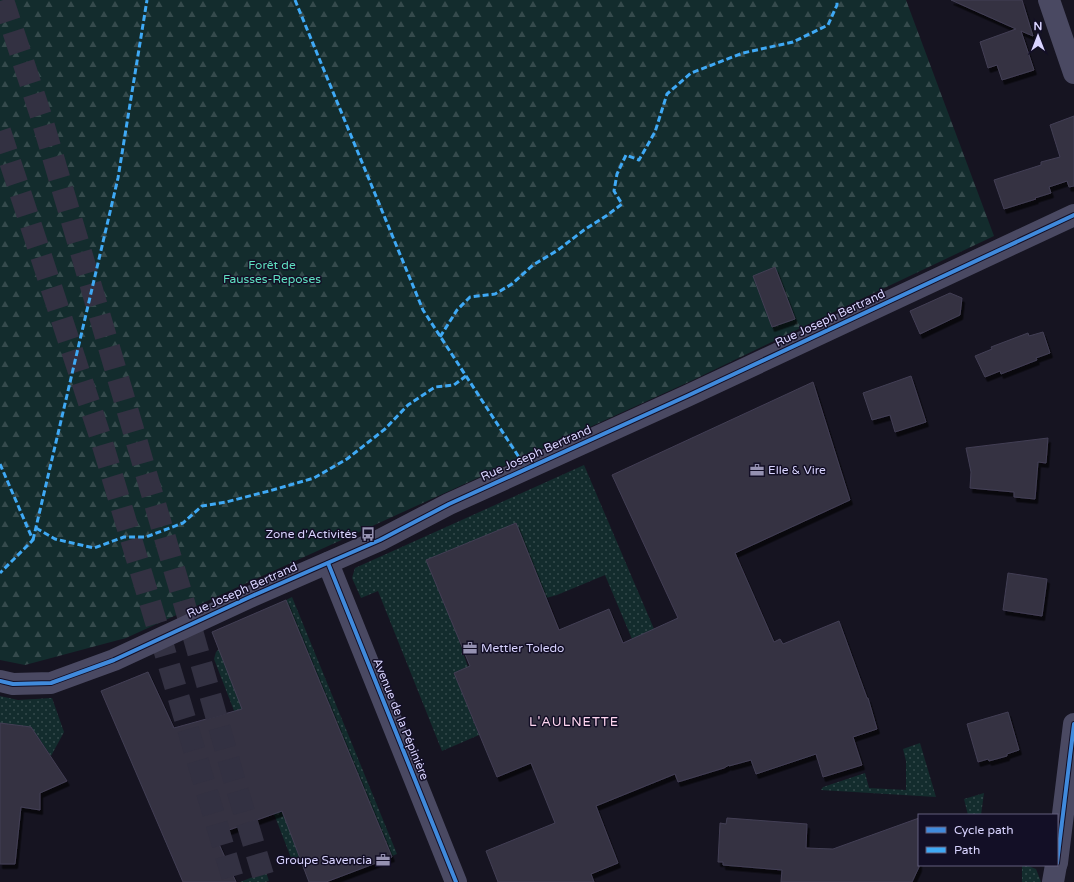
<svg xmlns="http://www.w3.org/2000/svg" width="1074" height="882" font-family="'Varela Round',sans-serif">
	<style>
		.grass { fill: url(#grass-dots) }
		.forest { fill: url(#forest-firs) }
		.building { fill: #343243; stroke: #433f54; filter: url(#shadow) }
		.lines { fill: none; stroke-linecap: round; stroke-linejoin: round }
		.highway-tunnel { stroke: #333142; stroke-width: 22; stroke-dasharray: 22 11; stroke-linecap: butt }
		.street { stroke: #4a4962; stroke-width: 22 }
		.quiet { stroke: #3fa9f5; stroke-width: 3; stroke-dasharray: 6 3; stroke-linecap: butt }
		.cycleway-casing { stroke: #130f26; stroke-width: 6 }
		.cycleway { stroke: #408adc; stroke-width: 4 }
		.labels { text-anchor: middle; stroke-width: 3; stroke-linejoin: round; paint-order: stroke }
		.park-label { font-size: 12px; fill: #5fe0c0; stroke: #130f26 }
		.street-label { font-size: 12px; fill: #d9d4ff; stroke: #130f26 }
		.poi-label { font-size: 12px; fill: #d9d4ff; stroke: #130f26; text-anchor: start }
		.neighbourhood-label { font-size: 13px; letter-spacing: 1px; fill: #ffd6f0; stroke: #130f26 }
	</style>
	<defs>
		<pattern id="grass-dots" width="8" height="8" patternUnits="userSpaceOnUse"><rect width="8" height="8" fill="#132c2d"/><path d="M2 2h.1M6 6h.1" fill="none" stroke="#354a4c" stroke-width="1.8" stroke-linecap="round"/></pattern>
		<pattern id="forest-firs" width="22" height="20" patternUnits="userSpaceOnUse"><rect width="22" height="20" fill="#132c2d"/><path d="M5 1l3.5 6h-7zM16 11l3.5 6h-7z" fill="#354a4c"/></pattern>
		<filter id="shadow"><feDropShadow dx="2.5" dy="4.5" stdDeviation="0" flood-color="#0009"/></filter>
	</defs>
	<rect width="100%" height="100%" fill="#161421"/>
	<!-- grass -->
	<g class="grass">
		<path d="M584 465 654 629 688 772 605 575 557 595 546 598 516 523 426 560 457 635 468 667 454 673 479 735 442 751 378 591 361 598 352 578 355 568Z"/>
		<path d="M292 597 397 854 392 856 286 600Z"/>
		<path d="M219 649 301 860 293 863 214 659 216 652Z"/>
		<path d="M0 696 18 700 52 698 64 732 51 756 31 727 0 723Z"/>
		<path d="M920 743 936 797 821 790 823 787 865 773 869 788 906 790V761L903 749Z"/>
		<path d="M984 793 981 815H968L964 799Z"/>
		<path d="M1022 865H1026L1036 869 1041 882H1022Z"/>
		<path d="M266 872 269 881 265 882H240Z"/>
	</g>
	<!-- forest -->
	<path class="forest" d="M0 0H906L994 236 836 311 691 381 126 638 25 665 0 660Z"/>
	<!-- building -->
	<g class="building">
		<path d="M951 0H1022L1033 36 1021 31 1034 70 1002 80 997 65 988 68 980 42 1016 29Z"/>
		<path d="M1074 116V186L1069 187 1067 181 1049 187 1051 193 1035 198 1036 199 1004 209 994 180 1041 165V162L1060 157 1050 125Z"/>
		<path d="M775 267 795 319 772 327 753 276Z"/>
		<path d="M950 293 962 298 960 315 920 334 910 311Z"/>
		<path d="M1043 332 1050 353 1036 358 1037 360 1001 374 1000 371 985 377 975 356 992 349 991 347 1028 333 1029 336Z"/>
		<path d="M911 376 926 422 895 432 890 415 872 420 863 393Z"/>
		<path d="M813 382 850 500 735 553 774 642 780 639 783 644 839 621 867 698H868L877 729 853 737 862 765 823 777 816 754 756 774 751 760 729 766V765L724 768 678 782 675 774 596 806 618 863 591 874 594 882H498L486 851 555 823 531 763 497 777 454 673 470 666 426 560 516 523 559 630 609 609 623 643 678 618 612 475Z"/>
		<path d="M1048 438 1046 463 1038 462 1035 499 1014 497V492L970 488 971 472 966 448Z"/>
		<path d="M1008 573 1047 579 1042 616 1003 610Z"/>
		<path d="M286 600 392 857 326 882H309L282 811 215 835 236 882H183L101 691 148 672 174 728 242 709 212 632Z"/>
		<path d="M1008 712 1019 750 1007 754V756L989 761 988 759 978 762 967 724Z"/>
		<path d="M0 723 31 727 67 781 40 793V810L21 807 15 864H0Z"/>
		<path d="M727 818 807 824 806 848 833 849 919 818V867L912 882H781L782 870 723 865V862H718L720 823 726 824Z"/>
	</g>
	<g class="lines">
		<!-- highway-tunnel -->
		<g class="highway-tunnel">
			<path d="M3 0 41 116 185 606 232 772 265 882"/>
			<path d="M0 131 101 439 234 882"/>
		</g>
		<!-- street -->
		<g class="street">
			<path d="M1049 0 1074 73"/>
			<path d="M328 563 456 882"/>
			<path d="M0 681 13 684 51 683 114 660 252 596 380 540 449 504 687 396 1074 215"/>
			<path d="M1057 863 1074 724"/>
			<path d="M1053 882 1056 865"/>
		</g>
		<!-- quiet -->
		<g class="quiet">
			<path d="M295 0 423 310 526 468"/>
			<path d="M440 337 457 310 470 297 495 294 512 284 533 265 558 250 584 230 606 216 622 204 614 191 617 174 626 155 639 160 655 132 667 94 691 73 743 53 793 42 828 25 837 5V0"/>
			<path d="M0 464 33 540 0 573"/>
			<path d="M36 528 55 539 94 548 124 537H146L183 523 202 506 226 502 269 491 314 478 347 459 385 429 408 405 435 387 454 385 466 376"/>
			<path d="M33 540 118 178 147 0"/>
		</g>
		<defs>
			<g id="cycleway">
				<path d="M328 563 456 882"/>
				<path d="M0 681 13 684 51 683 114 660 252 596 380 540 449 504 687 396 1074 215"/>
				<path d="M1057 863 1074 724"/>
			</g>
		</defs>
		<!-- cycleway casing -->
		<use href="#cycleway" class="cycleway-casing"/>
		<!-- cycleway -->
		<use href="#cycleway" class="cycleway"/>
	</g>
	<!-- icons -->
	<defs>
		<symbol id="office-bare" viewBox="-9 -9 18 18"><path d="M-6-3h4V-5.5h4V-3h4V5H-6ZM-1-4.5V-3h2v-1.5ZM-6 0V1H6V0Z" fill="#9591b1" stroke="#130f26" stroke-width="2.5" paint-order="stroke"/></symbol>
		<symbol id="bus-bare" viewBox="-9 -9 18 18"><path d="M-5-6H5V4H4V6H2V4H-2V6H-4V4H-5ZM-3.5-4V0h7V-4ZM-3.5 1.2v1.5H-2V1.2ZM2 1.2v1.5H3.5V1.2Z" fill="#9591b1" stroke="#130f26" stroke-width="2.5" paint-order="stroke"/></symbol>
	</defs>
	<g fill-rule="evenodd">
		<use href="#office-bare" x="747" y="460" width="20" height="20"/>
		<use href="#bus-bare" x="358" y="524" width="20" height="20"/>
		<use href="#office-bare" x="460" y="638" width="20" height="20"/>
		<use href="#office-bare" x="373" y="850" width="20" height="20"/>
	</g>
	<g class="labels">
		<!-- park labels -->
		<g class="park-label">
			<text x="272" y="269">Forêt de<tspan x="272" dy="14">Fausses-Reposes</tspan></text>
		</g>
		<!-- street labels -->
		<g class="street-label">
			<text transform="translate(830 318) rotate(-25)" y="4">Rue Joseph Bertrand</text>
			<text transform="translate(536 453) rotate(-24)" y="4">Rue Joseph Bertrand</text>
			<text transform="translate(242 590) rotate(-24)" y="4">Rue Joseph Bertrand</text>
			<text transform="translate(401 719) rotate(68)" y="4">Avenue de la Pépinière</text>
		</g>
		<!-- poi labels -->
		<g class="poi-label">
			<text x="768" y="474">Elle &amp; Vire</text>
			<text x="357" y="538" text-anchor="end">Zone d'Activités</text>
			<text x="481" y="652">Mettler Toledo</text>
			<text x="372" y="864" text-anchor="end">Groupe Savencia</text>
		</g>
		<!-- neighbourhood labels -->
		<g class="neighbourhood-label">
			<text x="574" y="726">L'AULNETTE</text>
		</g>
	</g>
	<!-- legend -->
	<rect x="918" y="814" width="140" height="52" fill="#130f26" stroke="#625e7d"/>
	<rect x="926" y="827" width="20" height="6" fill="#408adc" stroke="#625e7d"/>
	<text x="954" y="834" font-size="12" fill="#d9d4ff">Cycle path</text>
	<rect x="926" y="847" width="20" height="6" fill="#3fa9f5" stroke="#625e7d"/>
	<text x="954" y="854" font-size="12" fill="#d9d4ff">Path</text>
	<!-- north arrow -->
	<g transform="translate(1038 36)" stroke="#130f26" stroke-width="3" paint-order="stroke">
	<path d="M0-3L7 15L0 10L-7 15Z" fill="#d9d4ff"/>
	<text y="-6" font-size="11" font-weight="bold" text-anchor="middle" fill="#d9d4ff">N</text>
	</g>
</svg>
